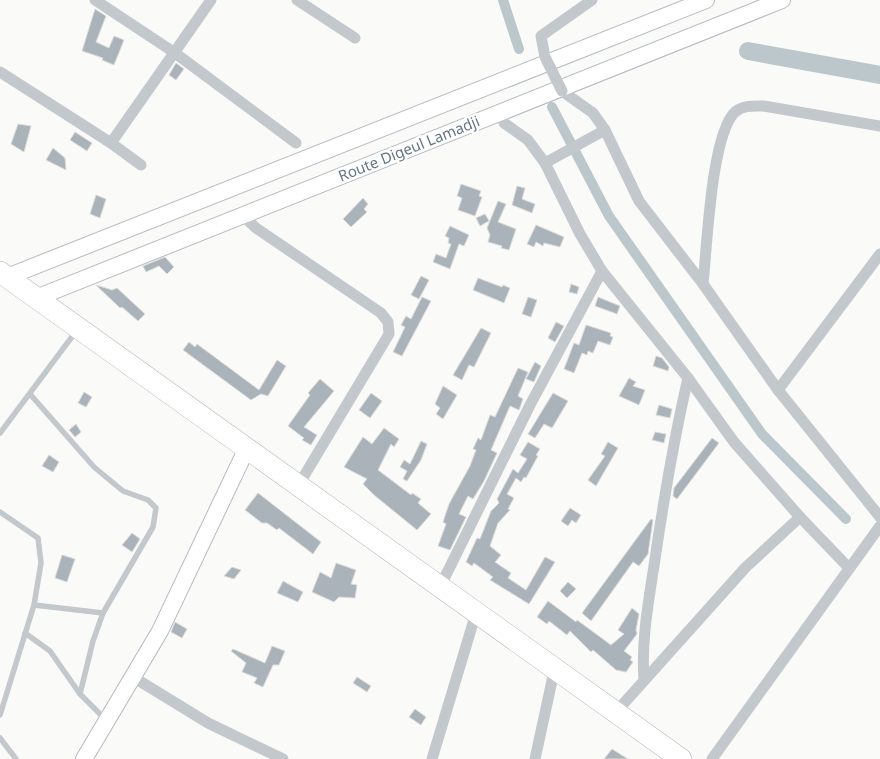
<svg xmlns="http://www.w3.org/2000/svg" width="880" height="759" font-family="'Noto Sans',sans-serif">
	<style>
		.lines { fill: none; stroke-linecap: round; stroke-linejoin: round }
		.canal { stroke: #bbc7cb; stroke-width: 10 }
		.river { stroke: #bbc7cb; stroke-width: 18 }
		.building { fill: #aab3b9; stroke: #dcdcda }
		.secondary-casing { stroke: #b3babf; stroke-width: 18 }
		.highway-casing { stroke: #b4b9bd; stroke-width: 22 }
		.lane { stroke: #c3c8cc; stroke-width: 5.5 }
		.street { stroke: #c3c8cc; stroke-width: 11 }
		.secondary { stroke: #fff; stroke-width: 16 }
		.highway { stroke: #fff; stroke-width: 21 }
		.street-bridge { stroke: #c3c8cc; stroke-width: 11 }
		.labels { text-anchor: middle; stroke-width: 5; stroke-linejoin: round; paint-order: stroke }
		.street-label { font-size: 15px; fill: #657683; stroke: #fff }
	</style>
	<rect width="100%" height="100%" fill="#fafaf8"/>
	<g class="lines">
		<!-- canal -->
		<g class="canal">
			<path d="M503 0 519 49"/>
			<path d="M552 107 609 216 762 434 846 519"/>
		</g>
		<!-- river -->
		<path class="river" d="M748 51 880 75"/>
	</g>
	<!-- building -->
	<g class="building">
		<path d="M95 9 106 16 96 42 109 48 114 36 124 40 114 65 102 60 103 58 82 51Z"/>
		<path d="M176 63 184 69 176 80 169 75Z"/>
		<path d="M18 124 31 126 24 152 11 144Z"/>
		<path d="M75 132 92 143 87 151 70 140Z"/>
		<path d="M53 148 65 158 66 170 46 160Z"/>
		<path d="M461 184 481 191 479 196 482 197 475 216 458 210 462 198 457 196Z"/>
		<path d="M517 186 525 188 522 199 535 204 532 213 512 205Z"/>
		<path d="M96 195 106 199 100 218 90 214Z"/>
		<path d="M363 198 368 204 364 209 367 212 351 227 343 219Z"/>
		<path d="M498 201 506 204 498 222 516 229 509 250 501 248 502 246 488 242 490 235 487 228Z"/>
		<path d="M485 214 489 221 480 226 476 218Z"/>
		<path d="M536 225 564 237 560 247 544 243 543 246 536 242 534 247 527 244Z"/>
		<path d="M450 226 469 235 464 246 459 244 450 269 433 262 436 254 446 258 451 244 448 243 449 238 445 236Z"/>
		<path d="M165 257 174 267 167 274 159 266 146 272 143 266Z"/>
		<path d="M421 276 429 280 419 299 411 295Z"/>
		<path d="M478 278 502 287 503 285 510 288 504 303 473 290Z"/>
		<path d="M571 284 579 287 577 294 569 292Z"/>
		<path d="M96 285 112 290 117 288 145 314 138 321 122 307 120 308Z"/>
		<path d="M422 297 431 301 402 356 393 352 405 327 401 325 406 316 411 319Z"/>
		<path d="M528 297 537 300 531 317 522 314Z"/>
		<path d="M598 297 620 306 617 314 595 306Z"/>
		<path d="M556 322 564 326 555 342 548 338Z"/>
		<path d="M586 325 611 333 610 336 613 337 610 345 598 341 593 353 588 351 587 355 582 353 574 373 564 369 574 343 579 345Z"/>
		<path d="M481 328 491 333 474 367 469 365 462 380 453 375Z"/>
		<path d="M189 342 195 347 197 344 259 390 277 360 286 366 268 396 261 394 251 400 183 350Z"/>
		<path d="M656 356 662 358 669 367 668 371 653 366Z"/>
		<path d="M535 362 541 366 534 382 526 379Z"/>
		<path d="M518 368 528 372 518 396 523 399 519 410 510 406 491 450 497 453 484 481 473 499 468 496 459 514 466 517 450 550 438 546 446 524 443 522 449 504 470 466 476 450 473 449 478 438 481 440 490 415 495 417Z"/>
		<path d="M629 378 636 382 633 386 645 390 639 405 619 396Z"/>
		<path d="M320 379 334 391 304 427 317 435 311 445 302 440 304 438 288 426 310 395 308 393Z"/>
		<path d="M443 386 457 395 443 419 436 414 440 408 435 404Z"/>
		<path d="M84 392 92 397 86 407 78 403Z"/>
		<path d="M371 393 382 401 370 418 359 410Z"/>
		<path d="M553 393 568 401 552 428 544 424 535 438 528 434Z"/>
		<path d="M659 405 672 409 670 418 656 415Z"/>
		<path d="M76 424 81 432 75 437 69 430Z"/>
		<path d="M384 428 399 439 394 447 391 444 378 470 411 495 412 493 421 499 418 503 431 514 417 530 374 495 363 484 367 479 344 467 363 437 372 444Z"/>
		<path d="M655 432 666 434 664 443 652 440Z"/>
		<path d="M712 438 719 443 677 499 673 496 674 488Z"/>
		<path d="M421 441 427 444 421 460 407 481 403 479 407 471 400 467 404 460 410 464Z"/>
		<path d="M528 442 540 449 536 455 538 456 526 478 524 477 521 482 516 478 507 494 514 498 508 509 510 510 498 523 490 546 501 555 495 562 511 573 508 578 526 590 545 557 555 562 529 604 490 580 493 577 474 563 472 566 466 562 477 538 480 539 491 511 499 503 497 499 513 469 518 473 527 459 520 455Z"/>
		<path d="M608 442 618 448 596 486 588 480 605 456 601 454Z"/>
		<path d="M49 455 59 462 53 472 42 466Z"/>
		<path d="M258 493 321 542 313 554 279 528 277 530 267 523H262L245 510Z"/>
		<path d="M570 508 581 515 576 523 572 520 568 526 561 521Z"/>
		<path d="M651 519 653 520 648 554 639 566 633 562 591 621 582 613Z"/>
		<path d="M132 533 140 539 132 552 122 545Z"/>
		<path d="M62 555 75 559 67 582 55 578Z"/>
		<path d="M336 563 356 570 351 584 357 585 355 598 339 597 334 602 312 592 320 572 331 578Z"/>
		<path d="M232 567 241 570 234 579 224 576Z"/>
		<path d="M283 581 303 592 298 602 277 593Z"/>
		<path d="M568 582 576 589 567 598 560 591Z"/>
		<path d="M548 601 576 622 577 620 611 645 624 634 618 630 632 608 639 614 636 630 637 634 624 651 632 657 630 660 633 662 626 672 616 670 593 650 591 652 570 631 567 635 549 621 547 624 537 617Z"/>
		<path d="M175 622 187 629 182 638 171 632Z"/>
		<path d="M272 646 285 651 279 665H273L263 687 254 683 257 678 242 672 246 663 231 651 233 649 265 663Z"/>
		<path d="M357 677 371 686 367 692 353 683Z"/>
		<path d="M415 709 426 717 421 725 409 717Z"/>
		<path d="M612 749 628 759H604Z"/>
	</g>
	<g class="lines">
		<defs>
			<g id="secondary">
				<path d="M7 277 706 0"/>
				<path d="M36 298 782 0"/>
				<path d="M84 759 160 631 247 448"/>
			</g>
			<path id="highway" d="M0 272 681 759"/>
		</defs>
		<!-- secondary casing -->
		<use href="#secondary" class="secondary-casing"/>
		<!-- highway casing -->
		<use href="#highway" class="highway-casing"/>
		<!-- lane -->
		<g class="lane">
			<path d="M30 394 94 467 123 491 148 500 156 508 153 527 103 613 93 641 80 694"/>
			<path d="M0 433 77 330"/>
			<path d="M0 512 38 538 41 563 34 605 0 715"/>
			<path d="M34 605 103 613"/>
			<path d="M25 633 50 651 80 694 106 720"/>
			<path d="M0 738 16 759"/>
		</g>
		<!-- street -->
		<g class="street">
			<path d="M95 0 175 53 296 143"/>
			<path d="M297 0 355 38"/>
			<path d="M545 57 541 36 592 0"/>
			<path d="M0 72 111 143 141 165"/>
			<path d="M562 91 593 113 605 130 639 201 703 284 778 390 880 517"/>
			<path d="M504 123 528 140 545 163 580 234 602 271 688 378 734 442 800 517 849 568"/>
			<path d="M111 143 211 0"/>
			<path d="M545 163 605 130"/>
			<path d="M242 215 256 228 381 313 388 322 389 334 298 486"/>
			<path d="M703 284C707 248 711 135 735 112 743 105 754 106 764 106L880 126"/>
			<path d="M778 390 880 254"/>
			<path d="M440 587 530 405 602 271"/>
			<path d="M133 677 208 723 283 759"/>
			<path d="M644 680C641 639 649 600 655 559 664 498 674 438 688 378"/>
			<path d="M616 712 745 568 800 517"/>
			<path d="M432 759 476 613"/>
			<path d="M535 759 555 667"/>
			<path d="M712 759 880 526"/>
		</g>
		<!-- secondary -->
		<use href="#secondary" class="secondary"/>
		<!-- highway -->
		<use href="#highway" class="highway"/>
		<!-- street-bridge -->
		<path class="street-bridge" d="M545 57 562 91"/>
	</g>
	<g class="labels">
		<!-- street labels -->
		<g class="street-label">
			<text transform="translate(409 149) rotate(-22)" y="5">Route Digeul Lamadji</text>
		</g>
	</g>
</svg>
